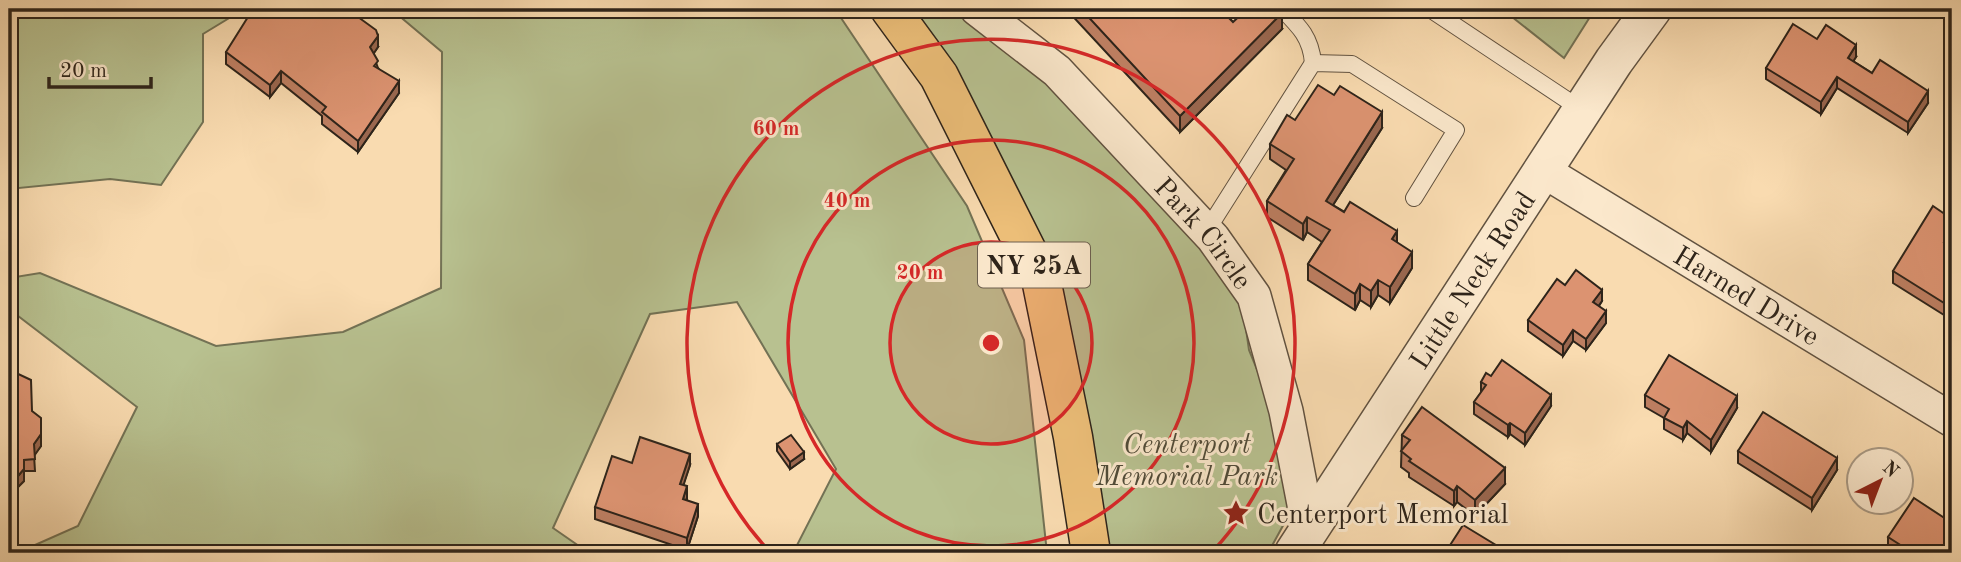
<svg xmlns="http://www.w3.org/2000/svg" width="1961" height="562" font-family="'Old Standard TT',serif">
	<style>
		.green { fill: #b8c190; stroke: #737255; stroke-width: 2 }
		.lines { fill: none; stroke-linecap: round; stroke-linejoin: round }
		.service-casing { stroke: #615240; stroke-width: 18 }
		.minor-casing { stroke: #615240; stroke-width: 36 }
		.tertiary-casing { stroke: #615240; stroke-width: 41 }
		.primary-casing { stroke: #2e241a; stroke-width: 41 }
		.service { stroke: #fbe8cc; stroke-width: 16 }
		.minor { stroke: #fbe8cc; stroke-width: 33 }
		.tertiary { stroke: #fbe8cc; stroke-width: 38 }
		.primary { stroke: #ecbe78; stroke-width: 38 }
		.wall { fill: #bd7e61; stroke: #2e241a; stroke-width: 2 }
		.shaded-wall { fill: #9a674f; stroke: #2e241a; stroke-width: 2 }
		.building { fill: #dc9371; stroke: #2e241a; stroke-width: 2 }
		.ring { fill: none; stroke: #d62828; stroke-width: 3.5 }
		.labels { text-anchor: middle; stroke-width: 6; stroke-linejoin: round; paint-order: stroke }
		.shield { fill: #fbe8cc; stroke: #6c5f4f; stroke-width: 2 }
		.shield-label { font-size: 26px; font-weight: bold; fill: #2e241a }
		.street-label { font-size: 28px; fill: #2e241a; stroke: #fbe8cc }
		.park-label { font-size: 28px; font-style: italic; fill: #504b38; stroke: #fbe8cc }
		.poi-label { font-size: 28px; fill: #2e241a; stroke: #fbe8cc; text-anchor: start }
		.centre { fill: #d62828; stroke: #fbe8cc; stroke-width: 3.5 }
		.ring-label { font-size: 21px; text-anchor: middle; font-weight: bold; fill: #d62828; stroke: #fbe8cc; stroke-width: 6; stroke-linejoin: round; paint-order: stroke }
	</style>
	<rect width="100%" height="100%" fill="#f9dbb0"/>
	<filter id="stains"><feTurbulence type="fractalNoise" baseFrequency=".00286" numOctaves="4"/><feColorMatrix values="0 0 0 0 .2 0 0 0 0 .09 0 0 0 0 .02 0 0 0 .5 -.17"/></filter>
	<radialGradient id="worn" r=".72"><stop offset=".6" stop-color="#630" stop-opacity="0"/><stop offset="1" stop-color="#630" stop-opacity=".3"/></radialGradient>
	<!-- green -->
	<g class="green">
		<path d="M9 9H244L203 34V122L161 185 110 179 9 189Z"/>
		<path d="M391 9H835L967 206 1024 340 1047 553H793L836 469 737 302 650 314 553 528 589 553H17L78 526 137 407 9 309V278L40 273 216 346 343 332 441 288 442 52Z"/>
		<path d="M903 9H966L1045 73 1241 294 1249 350 1265 389 1291 511 1268 553H1102L1055 286Z"/>
		<path d="M1502 9H1595L1564 58Z"/>
	</g>
	<g class="lines">
		<defs>
			<g id="service">
				<path d="M1282 9C1300 27 1311 38 1313 63"/>
				<path d="M1430 9 1582 110"/>
				<path d="M1206 232 1313 63 1352 64 1456 130 1414 198"/>
			</g>
			<g id="minor">
				<path id="s1" d="M977 9 1057 71 1213 238 1254 296 1286 411 1309 530"/>
				<path id="s2" d="M1542 170 1952 420"/>
			</g>
			<g id="tertiary">
				<path id="s3" d="M1294 553 1614 61 1652 9"/>
			</g>
			<path id="primary" d="M890 9 939 76 1041 279 1073 437 1091 553"/>
		</defs>
		<!-- service casing -->
		<use href="#service" class="service-casing"/>
		<!-- minor casing -->
		<use href="#minor" class="minor-casing"/>
		<!-- tertiary casing -->
		<use href="#tertiary" class="tertiary-casing"/>
		<!-- primary casing -->
		<use href="#primary" class="primary-casing"/>
		<!-- service -->
		<use href="#service" class="service"/>
		<!-- minor -->
		<use href="#minor" class="minor"/>
		<!-- tertiary -->
		<use href="#tertiary" class="tertiary"/>
		<!-- primary -->
		<use href="#primary" class="primary"/>
	</g>
	<!-- wall -->
	<g class="wall">
		<path d="M1066 9H1220L1233 22 1282 29 1180 132Z"/>
		<path d="M378 47 373 54 378 68 399 93 358 152 322 124V116L281 83 270 97 226 64V52Z"/>
		<path d="M1856 57 1853 61 1872 73 1928 103 1908 133 1837 88 1821 114 1766 79V68Z"/>
		<path d="M1295 120 1382 128 1333 205 1397 243 1412 268 1390 303 1378 295 1371 307 1360 300 1355 310 1308 280V264L1322 242 1307 232 1303 240 1267 217V201L1286 170 1270 159V144Z"/>
		<path d="M1952 241 1950 245 1952 246V320L1893 283V271Z"/>
		<path d="M1565 285 1602 301 1599 306 1606 323 1586 350 1573 341 1563 356 1528 331V320Z"/>
		<path d="M9 371 32 411 41 446 34 455 35 471H24V481L18 487H9Z"/>
		<path d="M1491 376 1551 406 1525 445 1510 434 1508 437 1474 414V402L1481 393V382Z"/>
		<path d="M1645 395 1737 408 1711 452 1687 433 1683 440 1664 429V418L1645 407Z"/>
		<path d="M1402 435 1505 484 1475 516 1457 502 1454 506 1409 477V473L1401 467Z"/>
		<path d="M777 444 804 459 790 469 777 451Z"/>
		<path d="M1738 451 1837 470 1812 510 1738 463Z"/>
		<path d="M690 465 683 485 687 498V500L698 516 687 550 595 519V507Z"/>
		<path d="M1888 537 1952 553H1895L1888 549Z"/>
	</g>
	<!-- shaded-wall -->
	<g class="shaded-wall">
		<path d="M1282 13V29L1180 132V116Z"/>
		<path d="M378 36V47L370 59V47Z"/>
		<path d="M1856 45V57L1848 70V58Z"/>
		<path d="M281 71V83L270 97V85Z"/>
		<path d="M1837 77V88L1821 114V102Z"/>
		<path d="M399 81V93L358 152V141Z"/>
		<path d="M1928 91V103L1908 133V122Z"/>
		<path d="M1382 112V128L1326 216V201Z"/>
		<path d="M1307 217V232L1303 240V224Z"/>
		<path d="M1952 229V241L1944 253V242Z"/>
		<path d="M1397 231V247L1392 239Z"/>
		<path d="M1412 252V268L1390 303V287Z"/>
		<path d="M1378 280V295L1371 307V291Z"/>
		<path d="M1360 284V300L1355 310V294Z"/>
		<path d="M1602 290V301L1593 314V302Z"/>
		<path d="M1606 311V323L1586 350V339Z"/>
		<path d="M1573 330V341L1563 356V345Z"/>
		<path d="M1551 395V406L1525 445V433Z"/>
		<path d="M1737 396V408L1711 452V440Z"/>
		<path d="M1687 421V433L1683 440V428Z"/>
		<path d="M1510 423V434L1508 437V425Z"/>
		<path d="M41 434V446L34 456V444Z"/>
		<path d="M804 452V459L790 469V462Z"/>
		<path d="M690 454V465L680 496V484Z"/>
		<path d="M1837 458V470L1812 510V498Z"/>
		<path d="M1505 468V484L1475 516V500Z"/>
		<path d="M24 469V481L18 487V476Z"/>
		<path d="M687 486V498L683 510V499Z"/>
		<path d="M1457 486V502L1454 506V491Z"/>
		<path d="M698 504V516L687 550V538Z"/>
	</g>
	<!-- building -->
	<g class="building">
		<path d="M253 9H347L376 30 378 36 370 47 378 61 374 66 399 81 358 141 322 112 326 107 281 71 270 85 226 52Z"/>
		<path d="M1081 9H1220L1233 22 1247 9H1278L1282 13 1180 116Z"/>
		<path d="M1793 24 1817 39 1826 25 1856 45 1848 58 1872 73 1880 60 1928 91 1908 122 1837 77 1821 102 1766 68Z"/>
		<path d="M1318 85 1334 95 1340 86 1382 112 1326 201 1344 212 1350 202 1397 231 1392 239 1412 252 1390 287 1378 280 1371 291 1360 284 1355 294 1308 264 1330 230 1307 217 1303 224 1267 201 1294 159 1270 144 1287 115 1295 120Z"/>
		<path d="M1933 206 1952 219V229L1944 242 1952 246V308L1893 271Z"/>
		<path d="M1576 270 1602 290 1593 302 1606 311 1586 339 1573 330 1563 345 1528 320 1557 279 1565 285Z"/>
		<path d="M1669 355 1737 396 1711 440 1687 421 1683 428 1664 418 1669 409 1645 395Z"/>
		<path d="M1502 360 1551 395 1525 433 1510 423 1508 425 1474 402 1486 385 1481 382 1486 373 1491 376Z"/>
		<path d="M9 371H12L31 380 32 411 41 418V434L34 444 35 459 24 460V469L18 476H9Z"/>
		<path d="M1422 407 1505 468 1475 500 1457 486 1454 491 1409 461 1411 459 1401 451 1410 440 1402 435Z"/>
		<path d="M1763 412 1837 458 1812 498 1738 451Z"/>
		<path d="M791 435 804 452 790 462 777 444Z"/>
		<path d="M640 437 690 454 680 484 687 486 683 499 698 504 687 538 595 507 612 456 632 463Z"/>
		<path d="M1914 498 1952 523V553H1913L1888 537Z"/>
		<path d="M1463 525 1509 553H1445Z"/>
	</g>
	<!-- distance rings -->
	<circle cx="991" cy="343" r="101" fill="#d62828" fill-opacity=".12"/>
	<g class="ring">
		<circle cx="991" cy="343" r="101"/>
		<circle cx="991" cy="343" r="203"/>
		<path d="M770 552A304 304 0 1 1 1212 552"/>
	</g>
	<!-- icons -->
	<defs>
		<symbol id="sight-bare" viewBox="-9 -9 18 18"><path d="M0-6L1.8-2.2L6-1.7L2.9 1.2L3.7 5.4L0 3.3L-3.7 5.4L-2.9 1.2L-6-1.7L-1.8-2.2Z" fill="#8f2418" stroke="#fbe8cc" stroke-width="2.5" paint-order="stroke"/></symbol>
	</defs>
	<g fill-rule="evenodd">
		<use href="#sight-bare" x="1217" y="494" width="38" height="38"/>
	</g>
	<g class="labels">
		<!-- shield labels -->
		<rect class="shield" x="978" y="242.5" width="112" height="45" rx="5"/>
		<g class="shield-label">
			<text x="1034" y="274">NY 25A</text>
		</g>
		<!-- street labels -->
		<g class="street-label">
			<text dy="10" stroke="none"><textPath href="#s1" startOffset="320">Park Circle</textPath></text>
			<text dy="10" stroke="none"><textPath href="#s3" startOffset="326">Little Neck Road</textPath></text>
			<text dy="10" stroke="none"><textPath href="#s2" startOffset="240">Harned Drive</textPath></text>
		</g>
		<!-- park labels -->
		<g class="park-label">
			<text x="1187" y="453">Centerport<tspan x="1187" dy="32">Memorial Park</tspan></text>
		</g>
		<!-- poi labels -->
		<g class="poi-label">
			<text x="1257" y="523">Centerport Memorial</text>
		</g>
	</g>
	<circle cx="991" cy="343" r="10" class="centre"/>
	<g class="ring-label">
		<text x="776" y="135">60 m</text>
		<text x="847" y="207">40 m</text>
		<text x="920" y="279">20 m</text>
	</g>
	<!-- margin -->
	<rect width="1961" height="562" fill="none" stroke="#f9dbb0" stroke-width="35"/>
	<rect x="10" y="10" width="1940" height="541" fill="none" stroke="#2e241a" stroke-width="3.5"/>
	<rect x="18" y="18" width="1926" height="527" fill="none" stroke="#2e241a" stroke-width="2"/>
	<!-- north arrow -->
	<g transform="translate(1880 481) rotate(42)"><circle r="33" fill="#fbe8cc" stroke="#a99a85" stroke-width="2"/>
	<path d="M0-5L12 26L0 18L-12 26Z" fill="#8f2418"/>
	<text y="-10" font-size="19" font-weight="bold" text-anchor="middle" fill="#2e241a">N</text>
	</g>
	<!-- scale -->
	<path d="M49 77v10h102v-10" fill="none" stroke="#2e241a" stroke-width="3.5"/>
	<text x="60" y="77" font-size="21" fill="#2e241a" stroke="#fbe8cc" stroke-width="5" paint-order="stroke">20 m</text>
	<rect width="100%" height="100%" filter="url(#stains)"/>
	<rect width="100%" height="100%" fill="url(#worn)"/>
</svg>
